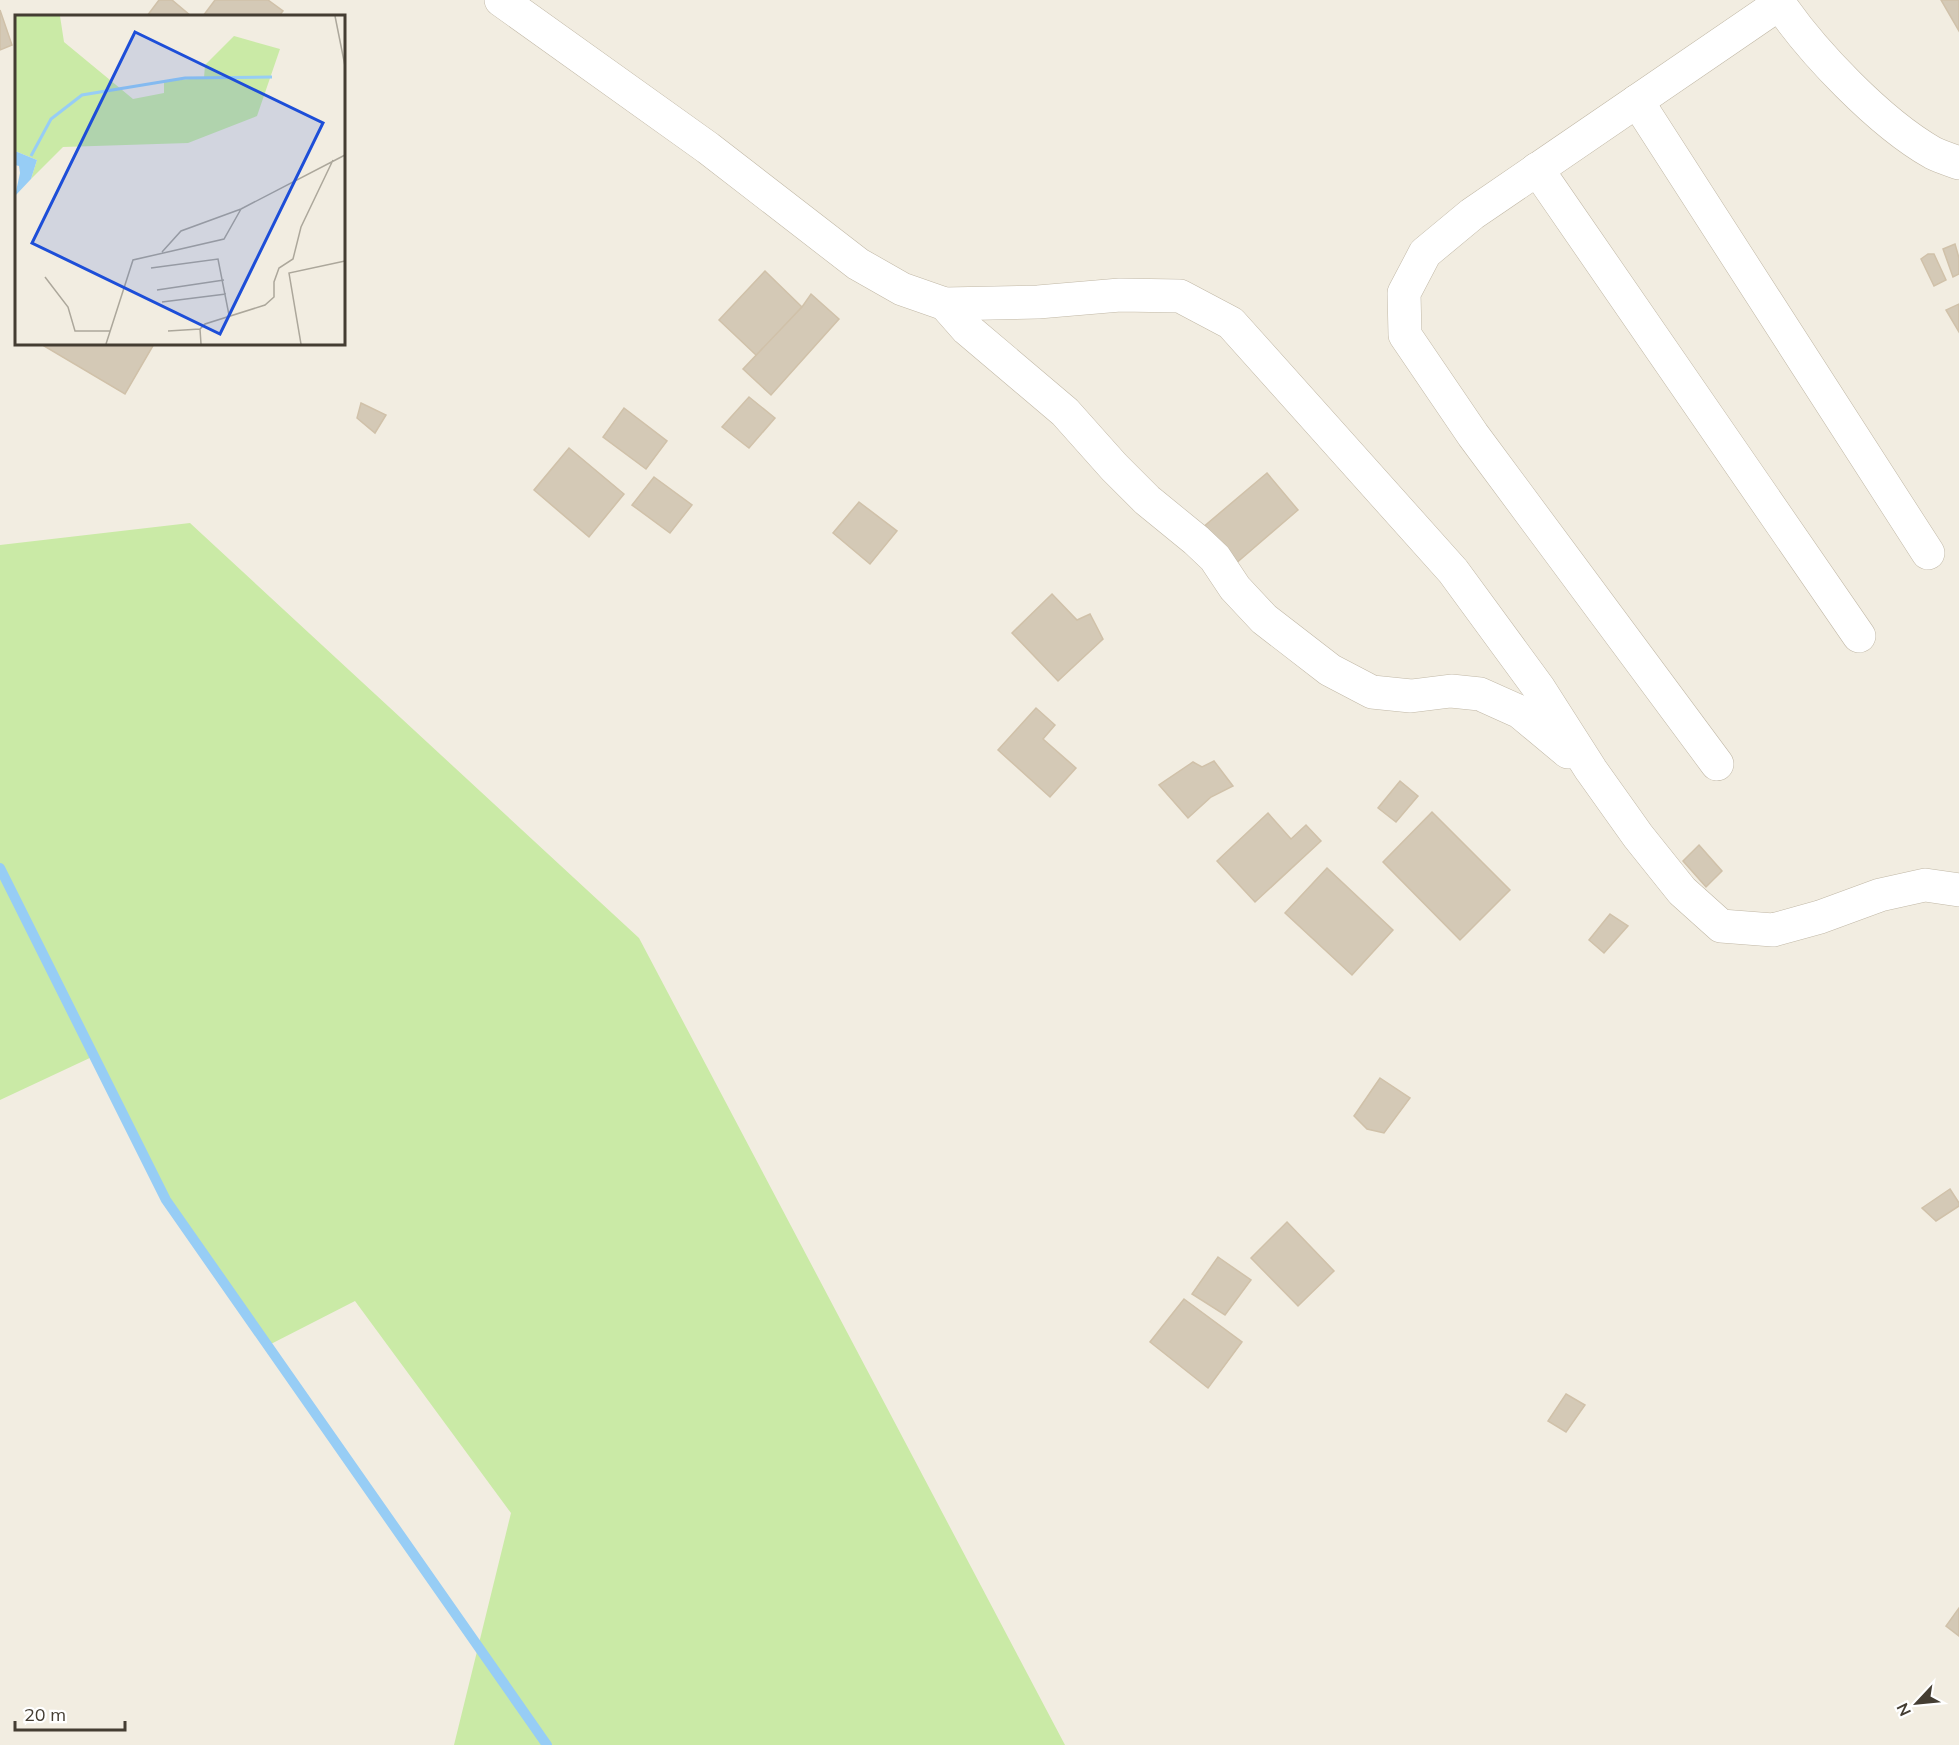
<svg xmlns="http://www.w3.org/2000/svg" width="1959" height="1745" font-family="Mulish,sans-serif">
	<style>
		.green { fill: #caeaa6 }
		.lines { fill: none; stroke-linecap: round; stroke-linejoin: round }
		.stream { stroke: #97cdf5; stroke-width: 10 }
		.building { fill: #d4c9b6; stroke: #d0c1a9; stroke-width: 1.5 }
		.minor-casing { stroke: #c1b8a6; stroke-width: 34 }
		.minor { stroke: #fff; stroke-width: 33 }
		.inset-river { fill: none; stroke: #97cdf5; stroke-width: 3 }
		.inset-road { fill: none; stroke: #aca79b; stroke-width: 1.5 }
		.view { fill: #1d4ed8; fill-opacity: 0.15; stroke: #1d4ed8; stroke-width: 3 }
		.inset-edge { fill: none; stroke: #443d32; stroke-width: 3 }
	</style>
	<rect width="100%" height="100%" fill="#f2ede1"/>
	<!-- green -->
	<path class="green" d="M190 523 639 938 1065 1745H454L511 1513 355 1301 267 1346 157 1182 94 1056 0 1100V545Z"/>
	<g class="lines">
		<!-- stream -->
		<path class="stream" d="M0 868 166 1200 547 1745"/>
	</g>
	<!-- building -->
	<g class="building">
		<path d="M159 0H172L191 16H147Z"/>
		<path d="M215 0H268L283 11 279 16H203Z"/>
		<path d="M1941 0H1959V31Z"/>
		<path d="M0 10 12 45 0 50Z"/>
		<path d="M1955 244 1959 258V274L1953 277 1943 249Z"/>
		<path d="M1928 254H1934L1946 280 1934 286 1921 259Z"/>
		<path d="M765 271 802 307 757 356 719 320Z"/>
		<path d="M811 294 839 319 771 395 743 369 802 307Z"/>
		<path d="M1959 304V332L1946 310Z"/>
		<path d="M45 344H154L125 394 44 346Z"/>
		<path d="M749 397 775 418 749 448 722 427Z"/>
		<path d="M361 403 386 415 375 433 357 418Z"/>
		<path d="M624 408 667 441 646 469 603 437Z"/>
		<path d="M569 448 624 494 589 537 534 490Z"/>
		<path d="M1267 473 1298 510 1234 565 1202 528Z"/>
		<path d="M654 477 692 505 670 533 632 505Z"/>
		<path d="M859 502 897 531 870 564 833 533Z"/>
		<path d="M1052 594 1077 620 1090 614 1103 639 1058 681 1012 633Z"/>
		<path d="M1036 708 1055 725 1043 739 1076 768 1050 797 998 750Z"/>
		<path d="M1214 761 1233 786 1211 797 1188 818 1159 785 1193 762 1202 767Z"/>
		<path d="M1400 781 1418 796 1396 822 1378 808Z"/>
		<path d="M1432 812 1510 890 1460 940 1383 862Z"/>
		<path d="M1268 813 1291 839 1306 825 1321 841 1255 902 1217 861Z"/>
		<path d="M1699 845 1722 871 1706 887 1683 861Z"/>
		<path d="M1327 868 1393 930 1352 975 1285 913Z"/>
		<path d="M1610 914 1628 926 1604 953 1589 940Z"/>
		<path d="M1380 1078 1410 1098 1384 1133 1367 1129 1354 1116Z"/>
		<path d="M1950 1189 1959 1203V1206L1936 1221 1922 1208Z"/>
		<path d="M1287 1222 1334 1271 1298 1306 1251 1258Z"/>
		<path d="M1218 1257 1251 1280 1225 1315 1192 1294Z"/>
		<path d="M1184 1299 1242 1342 1208 1388 1150 1342Z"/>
		<path d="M1566 1394 1585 1405 1566 1432 1548 1421Z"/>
		<path d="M1959 1608V1636L1946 1626Z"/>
	</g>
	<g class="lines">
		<defs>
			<g id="minor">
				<path d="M501 0 708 148 858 264 902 289 945 304 1038 302 1120 295 1180 296 1231 323 1453 571 1538 687 1591 770 1638 836 1682 891 1721 926 1773 930 1820 917 1880 895 1925 885 1959 890"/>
				<path d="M1777 0C1811 51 1880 123 1933 153 1941 157 1951 160 1959 163"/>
				<path d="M1637 101 1928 553"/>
				<path d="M1537 169 1859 636"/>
				<path d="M945 304 967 329 1065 412 1114 467 1147 500 1196 540 1215 558 1235 588 1264 619 1330 670 1372 692 1411 696 1451 691 1480 694 1520 712 1568 752"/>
				<path d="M1717 764 1473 435 1405 335 1404 293 1425 253 1472 214 1779 4"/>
			</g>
		</defs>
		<!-- minor casing -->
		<use href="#minor" class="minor-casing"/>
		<!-- minor -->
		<use href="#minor" class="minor"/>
	</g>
	<!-- overview -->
	<g transform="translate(15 15)">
		<rect width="330" height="330" fill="#f2ede1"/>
		<path d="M0 1H45L49 27 118 84 149 78V66L189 63 190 50 219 21 265 34 242 101 173 128 48 132 16 164 22 145 0 136Z" fill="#caeaa6"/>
		<path d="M0 136 22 145 16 164 0 181 5 158 4 151 0 150Z" fill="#97cdf5"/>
		<path class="inset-river" d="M16 141 36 104 67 80 170 63 257 62"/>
		<path class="inset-road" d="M320 1 330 51M147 237 166 216 226 194 330 140M136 253 203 244 214 300M30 262 53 292 60 316H95M142 275 209 265M147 287 211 279M153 316 185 314M91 329 118 245 209 224 226 194M186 329 185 314 190 309 250 290 259 282V267L264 253 278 244 286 212 318 145M286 329 274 258 330 246"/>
		<path class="view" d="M120 17 308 108 205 319 17 228Z"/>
		<rect width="330" height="330" class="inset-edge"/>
	</g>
	<!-- north arrow -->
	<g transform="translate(1917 1703) rotate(244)" stroke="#ffffff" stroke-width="4.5" paint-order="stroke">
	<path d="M0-4.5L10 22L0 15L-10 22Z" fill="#443d32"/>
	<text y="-9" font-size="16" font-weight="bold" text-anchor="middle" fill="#443d32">N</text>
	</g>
	<!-- scale -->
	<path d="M15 1721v9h110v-9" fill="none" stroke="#443d32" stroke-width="3"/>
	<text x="24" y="1721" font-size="18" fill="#443d32" stroke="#ffffff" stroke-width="4.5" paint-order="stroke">20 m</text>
</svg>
